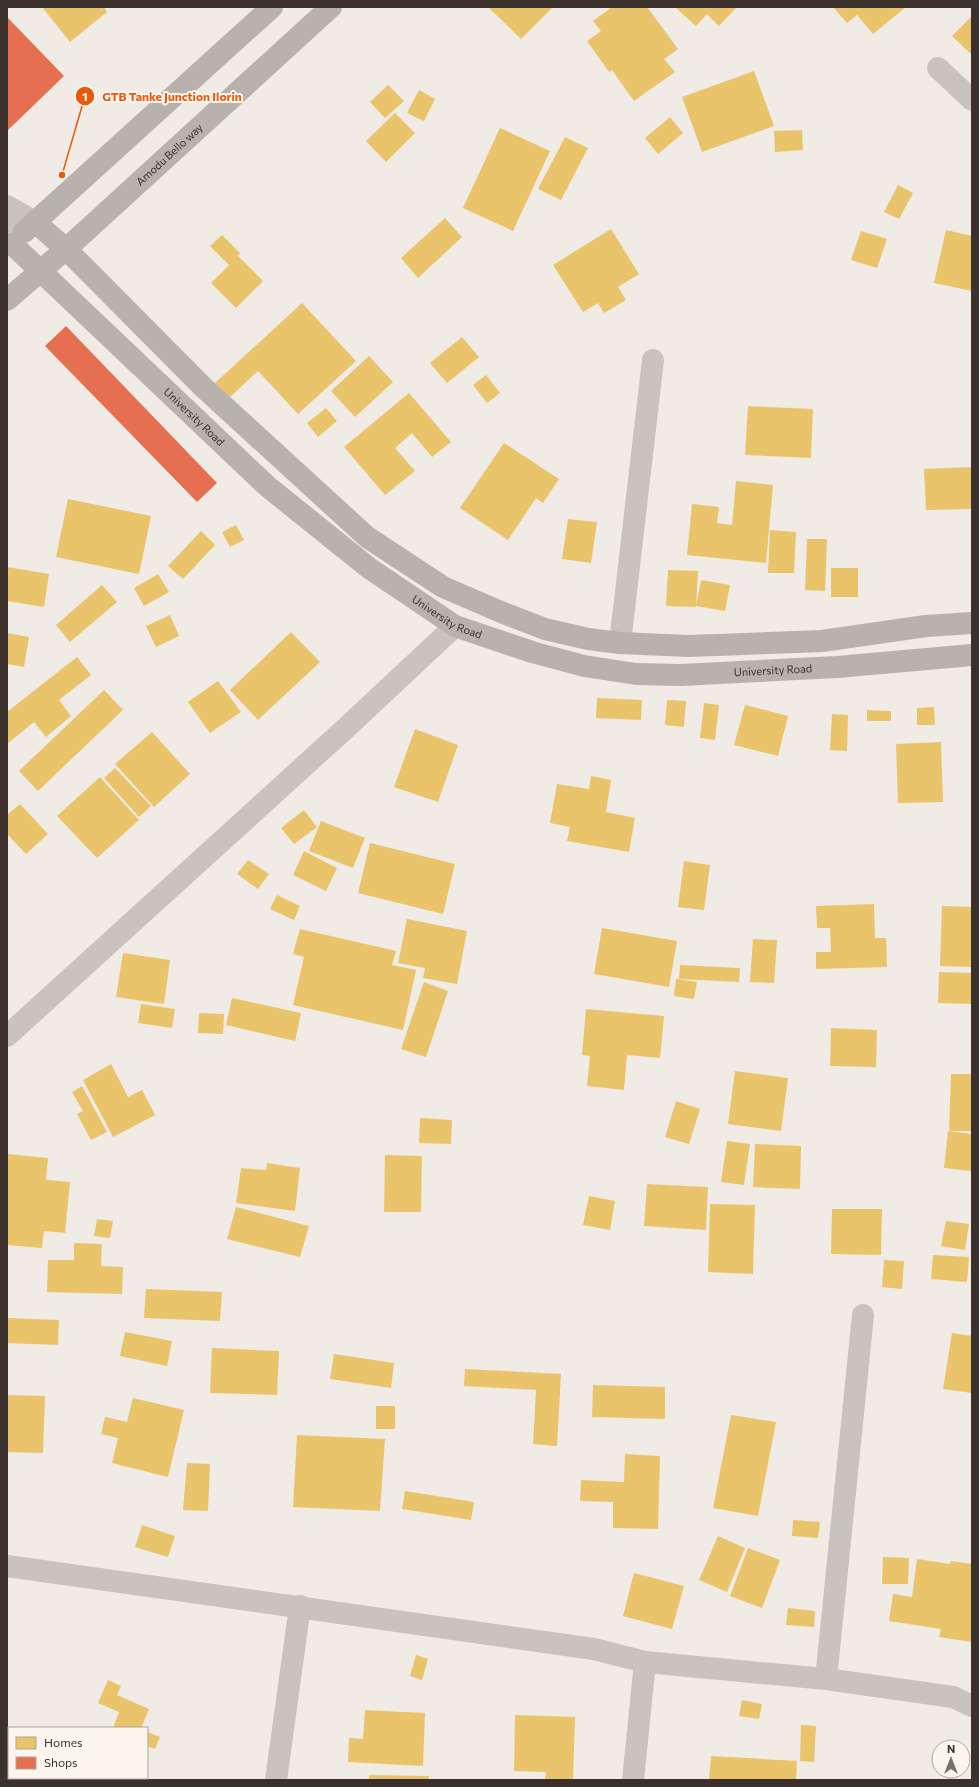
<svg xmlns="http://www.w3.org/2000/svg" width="979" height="1787" font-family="Commissioner,sans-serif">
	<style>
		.homes { fill: #e9c46a }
		.shops { fill: #e76f51 }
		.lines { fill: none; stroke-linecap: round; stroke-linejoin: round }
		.minor { stroke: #c9c3be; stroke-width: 22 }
		.tertiary { stroke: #c9c3be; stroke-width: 22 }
		.primary { stroke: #b8b1ad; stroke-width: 22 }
		.labels { text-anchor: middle; stroke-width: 4; stroke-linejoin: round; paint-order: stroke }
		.street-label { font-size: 11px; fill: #3b302b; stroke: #fbf5ee }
		.leader { fill: none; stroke: #e8590c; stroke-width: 1.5 }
		.callout-dot { fill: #e8590c; stroke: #fbf5ee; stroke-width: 1.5 }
		.mark-label { font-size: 12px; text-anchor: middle; font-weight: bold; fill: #fff }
		.callout-label { font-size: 12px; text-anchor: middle; font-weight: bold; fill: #e8590c; stroke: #fbf5ee; stroke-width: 4; stroke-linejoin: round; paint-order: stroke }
	</style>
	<rect width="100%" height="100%" fill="#f0ebe5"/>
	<!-- homes -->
	<g class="homes">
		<path d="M42 7H104L107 12 70 42Z"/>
		<path d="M488 7H553L521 39Z"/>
		<path d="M612 7H647L678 49 664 59 675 72 634 101 612 70 609 72 587 41 601 31 593 21Z"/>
		<path d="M675 7H737L719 26 707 14 696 26Z"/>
		<path d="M833 7H906L873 34 857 15 847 23Z"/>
		<path d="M972 16V55L952 36Z"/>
		<path d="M754 71 774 126 702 152 682 97Z"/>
		<path d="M388 85 404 101 385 118 370 102Z"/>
		<path d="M419 90 435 99 424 121 407 113Z"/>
		<path d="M395 113 415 133 386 162 366 141Z"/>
		<path d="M670 117 683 133 658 154 645 138Z"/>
		<path d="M500 128 550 151 513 231 463 208Z"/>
		<path d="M802 130 803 150 775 152 774 131Z"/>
		<path d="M565 137 588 148 561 200 538 189Z"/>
		<path d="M898 185 913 193 899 219 884 212Z"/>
		<path d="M445 218 462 237 418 278 401 258Z"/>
		<path d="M611 229 639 274 618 287 626 300 604 313 598 303 583 312 553 265Z"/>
		<path d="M946 230 972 236V291L934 283Z"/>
		<path d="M861 231 887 239 877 268 851 260Z"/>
		<path d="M222 235 240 253 238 256 263 281 236 308 211 283 229 265 210 246Z"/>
		<path d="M302 303 356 361 298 414 258 371 229 398 215 383Z"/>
		<path d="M462 337 479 357 447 383 430 363Z"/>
		<path d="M369 356 393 382 355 417 331 391Z"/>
		<path d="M486 375 500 393 487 403 473 385Z"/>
		<path d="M409 393 451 442 432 457 412 433 395 448 415 471 385 495 344 447Z"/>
		<path d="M748 406 813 409 811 458 745 455Z"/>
		<path d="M326 408 337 421 318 437 307 423Z"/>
		<path d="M504 443 559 479 543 503 536 498 508 540 460 508Z"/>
		<path d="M972 467V509L926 510 924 469Z"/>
		<path d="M736 481 773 485 766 563 687 555 692 504 719 507 717 523 732 525Z"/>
		<path d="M68 499 151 516 139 574 56 557Z"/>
		<path d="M568 519 597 522 591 563 562 559Z"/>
		<path d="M236 525 244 540 230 547 222 532Z"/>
		<path d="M770 530 796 532 794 573H768Z"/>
		<path d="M201 531 215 545 183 579 168 566Z"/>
		<path d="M807 539H827L825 591 805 590Z"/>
		<path d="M7 567 49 574 44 607 7 601Z"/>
		<rect x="831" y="568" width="27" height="29"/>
		<path d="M668 570 698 571 696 607 666 606Z"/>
		<path d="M158 574 169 592 144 606 134 588Z"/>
		<path d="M701 580 730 585 725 611 696 606Z"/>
		<path d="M102 585 117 602 70 642 56 625Z"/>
		<path d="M170 615 179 636 156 647 146 626Z"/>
		<path d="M291 632 320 662 258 720 230 690Z"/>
		<path d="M7 633 29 637 24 667 7 664Z"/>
		<path d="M77 657 91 675 59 700 71 716 46 737 34 722 7 744V712Z"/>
		<path d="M218 681 241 712 210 733 188 702Z"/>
		<path d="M104 690 123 710 38 791 19 771Z"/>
		<path d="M597 698 642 700 641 720 596 718Z"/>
		<path d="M667 700 686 701 684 727 665 725Z"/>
		<path d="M704 703 719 705 715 740 700 738Z"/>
		<path d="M745 705 788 716 778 756 734 745Z"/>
		<path d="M934 707 935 725H917V708Z"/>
		<path d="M867 710 891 711V721H867Z"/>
		<path d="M832 714 848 715 847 751 830 750Z"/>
		<path d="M415 729 458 745 438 802 394 787Z"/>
		<path d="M152 732 190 774 154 807 115 764Z"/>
		<path d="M941 742 943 802 898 803 896 744Z"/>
		<path d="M115 768 151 806 139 817 104 778Z"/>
		<path d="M591 776 611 780 606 812 635 818 629 852 567 841 570 827 550 823 557 784 589 789Z"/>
		<path d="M100 777 139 820 97 858 57 816Z"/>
		<path d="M20 804 48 834 26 854 7 834V815Z"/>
		<path d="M304 810 317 827 294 844 281 828Z"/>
		<path d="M321 821 365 838 353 868 309 851Z"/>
		<path d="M370 843 455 864 443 914 358 893Z"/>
		<path d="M304 851 337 868 326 891 293 875Z"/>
		<path d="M248 860 269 874 258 889 237 874Z"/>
		<path d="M684 861 710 865 704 910 678 907Z"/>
		<path d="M277 895 300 906 294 920 270 909Z"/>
		<path d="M874 904 875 938H886L887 967 816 969V952H831L830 928H817L816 906Z"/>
		<path d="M942 906 972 907V967L940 966Z"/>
		<path d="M407 919 467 931 457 984 423 978 425 968 398 963Z"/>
		<path d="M602 928 677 941 669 987 594 974Z"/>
		<path d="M300 929 396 951 392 965 416 970 403 1030 293 1005 304 957 293 954Z"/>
		<path d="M753 939 777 940 774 983 750 982Z"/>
		<path d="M123 953 170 960 164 1004 116 997Z"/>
		<path d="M680 965 740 968 739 982 679 979Z"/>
		<path d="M939 972 972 973V1004L938 1003Z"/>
		<path d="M676 979 697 982 694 999 674 996Z"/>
		<path d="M424 982 448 991 426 1057 401 1049Z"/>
		<path d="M232 998 301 1013 295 1041 226 1025Z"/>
		<path d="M141 1004 175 1009 172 1028 138 1023Z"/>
		<path d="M586 1009 664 1016 660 1058 627 1055 624 1090 587 1086 590 1056 582 1055Z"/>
		<path d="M199 1013 224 1014 223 1034 198 1033Z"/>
		<path d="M831 1028 877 1030 876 1067 830 1066Z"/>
		<path d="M111 1064 128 1097 142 1090 155 1115 113 1137 83 1080Z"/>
		<path d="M735 1071 788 1078 781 1131 728 1124Z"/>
		<path d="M951 1074H972V1131H949Z"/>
		<path d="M82 1086 107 1132 91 1140 77 1114 83 1111 72 1092Z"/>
		<path d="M676 1101 700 1109 689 1144 665 1137Z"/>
		<path d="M420 1118 452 1120 451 1144 419 1143Z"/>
		<path d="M948 1131 972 1134 971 1171 944 1168Z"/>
		<path d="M727 1141 750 1144 744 1185 721 1182Z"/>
		<path d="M755 1144 801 1146 800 1189 753 1187Z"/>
		<path d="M7 1154 48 1158 46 1180 70 1182 65 1233 44 1231 42 1248 7 1245Z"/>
		<path d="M385 1155 422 1156 421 1212H384Z"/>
		<path d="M267 1163 300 1168 295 1211 236 1203 241 1168 266 1170Z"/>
		<path d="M647 1184 708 1187 706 1230 644 1226Z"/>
		<path d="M589 1196 615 1201 610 1230 583 1225Z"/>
		<path d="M710 1204 755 1205 753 1274 708 1272Z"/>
		<path d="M236 1207 309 1226 300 1257 227 1239Z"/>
		<path d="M832 1209H882L881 1255 831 1254Z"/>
		<path d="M97 1219 113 1221 110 1238 94 1236Z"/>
		<path d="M946 1221 969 1224 965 1250 941 1246Z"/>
		<path d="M74 1243 102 1244 101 1266 123 1267 122 1294 47 1292 48 1260H74Z"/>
		<path d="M933 1255 969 1257 967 1282 931 1279Z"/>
		<path d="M884 1260 904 1261 902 1289 882 1287Z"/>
		<path d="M146 1289 222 1292 220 1321 144 1318Z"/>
		<path d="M8 1318 59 1320 58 1345 7 1343Z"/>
		<path d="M125 1332 172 1341 167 1366 120 1356Z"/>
		<path d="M952 1333 972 1336V1393L943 1389Z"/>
		<path d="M212 1348 279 1351 277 1395 210 1393Z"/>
		<path d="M334 1354 394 1363 391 1388 330 1379Z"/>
		<path d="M465 1369 561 1374 557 1446 533 1444 536 1390 464 1386Z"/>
		<path d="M593 1385 665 1387V1419L592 1417Z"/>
		<path d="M7 1395 45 1396 43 1453 7 1452Z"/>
		<path d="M133 1398 184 1410 168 1477 112 1463 118 1438 101 1434 105 1417 127 1422Z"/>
		<rect x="376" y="1406" width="19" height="23"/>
		<path d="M731 1415 776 1422 758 1516 713 1508Z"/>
		<path d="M297 1435 385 1439 380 1511 293 1507Z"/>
		<path d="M625 1454 660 1456 658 1529 613 1528V1502L580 1501 581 1480 624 1482Z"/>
		<path d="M187 1463 210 1464 208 1511 183 1510Z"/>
		<path d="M405 1491 474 1502 471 1520 402 1509Z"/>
		<path d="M793 1520 820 1522 818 1538 792 1536Z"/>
		<path d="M142 1525 175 1536 168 1557 135 1547Z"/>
		<path d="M718 1536 745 1548 727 1592 699 1580Z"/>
		<path d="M748 1548 780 1560 762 1608 730 1596Z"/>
		<path d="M883 1557 909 1558 908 1584H882Z"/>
		<path d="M917 1559 950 1564 951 1561 972 1564V1642L939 1637 941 1629 889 1621 893 1594 912 1597Z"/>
		<path d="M634 1573 684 1586 672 1629 623 1616Z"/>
		<path d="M788 1608 815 1611 814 1627 786 1625Z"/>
		<path d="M416 1655 428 1659 422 1680 410 1676Z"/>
		<path d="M108 1680 121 1686 117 1695 149 1709 141 1728H113L119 1712 98 1703Z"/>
		<path d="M742 1700 762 1704 759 1719 739 1716Z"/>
		<path d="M365 1710 425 1713 423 1766 348 1762 349 1738 363 1739Z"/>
		<path d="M515 1715 575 1717 573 1780H545L546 1772 514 1771Z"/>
		<path d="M801 1725 816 1726 814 1762 800 1761Z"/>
		<path d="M147 1732 160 1737 155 1749 147 1746Z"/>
		<path d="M711 1756 797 1761 796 1780H709Z"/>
		<path d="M369 1775 429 1776V1780H369Z"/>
	</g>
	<!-- shops -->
	<g class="shops">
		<path d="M7 17 64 76 7 131Z"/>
		<path d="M66 326 217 483 197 502 45 346Z"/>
	</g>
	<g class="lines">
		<!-- minor -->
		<g class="minor">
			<path d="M938 68 972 100"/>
			<path d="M7 206 35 222"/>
			<path d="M7 212 12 244"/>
			<path d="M620 643 653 360"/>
			<path d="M7 1566 594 1649 645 1662 826 1679 953 1697 972 1706"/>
			<path d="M826 1679 863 1315"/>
			<path d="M276 1780 300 1606"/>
			<path d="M633 1780 645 1662"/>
		</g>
		<!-- tertiary -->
		<path class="tertiary" d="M7 1036 346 728 455 626"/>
		<!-- primary -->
		<g class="primary">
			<path d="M35 222 66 249 203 387 367 537 443 587 501 612 545 629 588 639 620 643 689 646 822 641 926 626 972 623"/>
			<path d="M24 232 272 7"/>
			<path id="s1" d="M12 244 267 486 369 568 455 626 532 652 584 666 636 674 681 675 837 667 972 655"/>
			<path id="s2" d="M7 300 66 249 331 7"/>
		</g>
	</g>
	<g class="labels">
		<!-- street labels -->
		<g class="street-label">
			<text dy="4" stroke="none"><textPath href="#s2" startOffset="218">Amodu Bello way</textPath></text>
			<text dy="4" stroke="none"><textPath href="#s1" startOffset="251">University Road</textPath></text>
			<text dy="4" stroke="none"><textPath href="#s1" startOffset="575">University Road</textPath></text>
			<text dy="4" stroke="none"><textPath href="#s1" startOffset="911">University Road</textPath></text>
		</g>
	</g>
	<!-- callouts -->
	<path class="leader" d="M62 175L85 96"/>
	<g class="callout-dot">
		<circle cx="62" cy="175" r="4"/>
		<circle cx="85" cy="96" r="10"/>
	</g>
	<g class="mark-label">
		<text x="85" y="101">1</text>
	</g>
	<g class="callout-label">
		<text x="172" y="101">GTB Tanke Junction Ilorin</text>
	</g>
	<!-- border -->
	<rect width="979" height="1787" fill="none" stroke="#3b302b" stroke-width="16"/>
	<!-- legend -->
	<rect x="8" y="1727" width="140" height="52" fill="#fbf5ee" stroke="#aea6a0"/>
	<rect x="16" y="1737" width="20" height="12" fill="#e9c46a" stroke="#aea6a0"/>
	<text x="44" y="1747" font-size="12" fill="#3b302b">Homes</text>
	<rect x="16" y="1757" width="20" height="12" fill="#e76f51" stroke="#aea6a0"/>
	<text x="44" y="1767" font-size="12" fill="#3b302b">Shops</text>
	<!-- north arrow -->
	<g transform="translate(951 1759)"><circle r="19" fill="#fbf5ee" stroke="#aea6a0"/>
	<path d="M0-3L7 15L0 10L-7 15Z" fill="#7a716c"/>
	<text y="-6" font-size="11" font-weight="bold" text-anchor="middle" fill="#3b302b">N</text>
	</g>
</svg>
